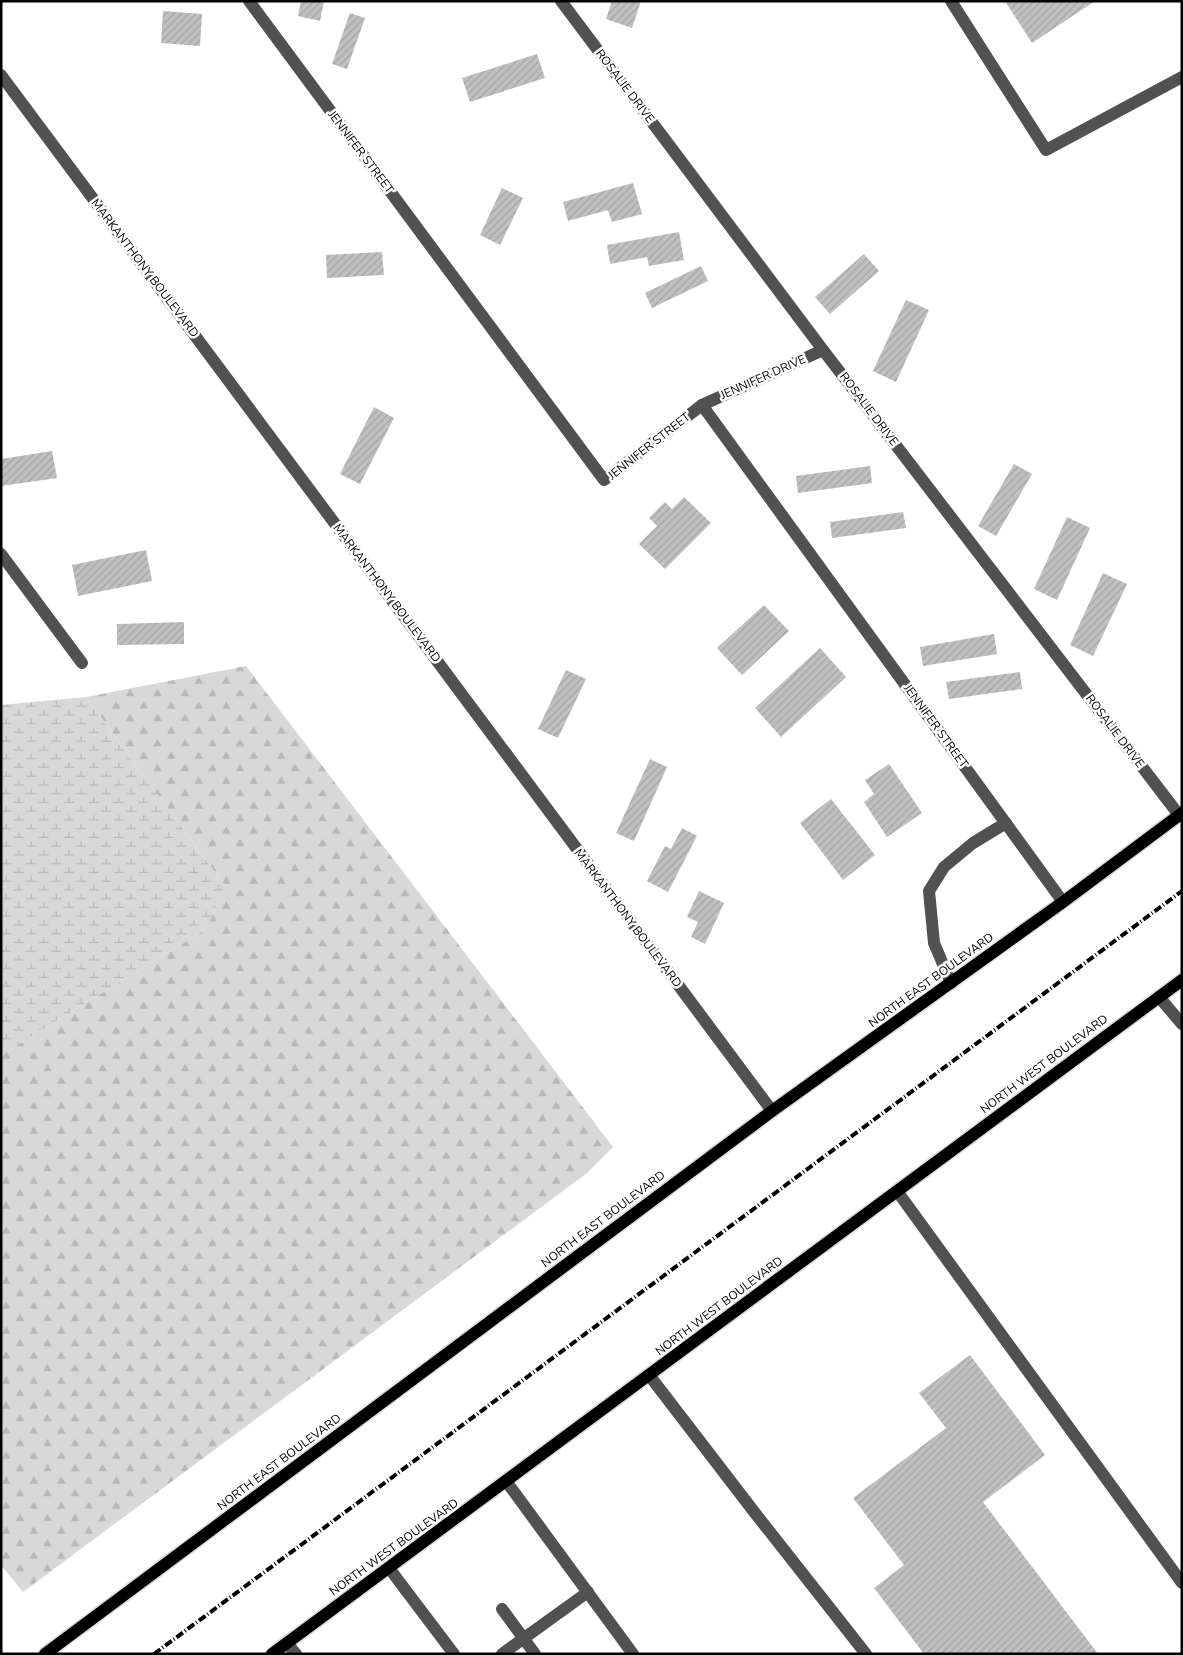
<svg xmlns="http://www.w3.org/2000/svg" width="1183" height="1655" font-family="'Nunito Sans',sans-serif">
	<style>
		.forest { fill: url(#forest-firs) }
		.wetland { fill: url(#wetland-marsh) }
		.building { fill: url(#building-hatch) }
		.lines { fill: none; stroke-linecap: round; stroke-linejoin: round }
		.major-casing { stroke: #dbdbdb; stroke-width: 15 }
		.minor { stroke: #515151; stroke-width: 12 }
		.major { stroke: #000; stroke-width: 12 }
		.rail { stroke: #000; stroke-width: 4; stroke-dasharray: 8 2.5 1 2.5; stroke-linecap: butt }
		.labels { text-anchor: middle; stroke-width: 5; stroke-linejoin: round; paint-order: stroke }
		.street-label { font-size: 12px; fill: #000; stroke: #fff }
	</style>
	<defs>
		<pattern id="forest-firs" width="22" height="20" patternUnits="userSpaceOnUse" patternTransform="scale(1.25)"><rect width="22" height="20" fill="#d8d8d8"/><path d="M5 1l3.5 6h-7zM16 11l3.5 6h-7z" fill="#b8b8b8"/></pattern>
		<pattern id="wetland-marsh" width="20" height="14" patternUnits="userSpaceOnUse" patternTransform="scale(1.25)"><rect width="20" height="14" fill="#d8d8d8"/><path d="M1 5h8M5 5V1M11 12h8M15 12V8" fill="none" stroke="#b8b8b8"/></pattern>
		<pattern id="building-hatch" width="6" height="6" patternUnits="userSpaceOnUse" patternTransform="scale(1.25)"><rect width="6" height="6" fill="#c0c0c0"/><path d="M-1 1l2-2M0 6l6-6M5 7l2-2" fill="none" stroke="#a3a3a3"/></pattern>
	</defs>
	<rect width="100%" height="100%" fill="#fff"/>
	<!-- forest -->
	<path class="forest" d="M246 666 613 1147 587 1173 23 1592 1 1565V1055L206 929 225 886 86 697Z"/>
	<!-- wetland -->
	<path class="wetland" d="M86 697 225 886 206 929 1 1055V705Z"/>
	<!-- building -->
	<g class="building">
		<path d="M301 1H324L320 21 298 16Z"/>
		<path d="M612 1H641L632 28 606 19Z"/>
		<path d="M1005 1H1095L1032 43Z"/>
		<path d="M163 11 202 14 200 46 161 43Z"/>
		<path d="M350 13 365 18 347 69 332 64Z"/>
		<path d="M537 54 545 78 470 102 462 78Z"/>
		<path d="M633 183 642 214 612 222 608 210 568 221 563 202Z"/>
		<path d="M502 188 523 198 500 245 480 235Z"/>
		<path d="M679 232 684 260 649 266 647 257 610 264 607 245Z"/>
		<path d="M382 252 384 275 327 278 326 255Z"/>
		<path d="M864 254 879 271 830 314 815 297Z"/>
		<path d="M701 266 708 281 652 308 645 293Z"/>
		<path d="M906 300 929 310 896 382 873 371Z"/>
		<path d="M374 407 394 418 360 484 340 474Z"/>
		<path d="M52 451 57 478 1 486V459Z"/>
		<path d="M1014 464 1032 474 996 536 978 526Z"/>
		<path d="M870 466 872 483 798 493 796 476Z"/>
		<path d="M684 497 711 523 665 569 639 544 657 526 649 518 665 502 672 509Z"/>
		<path d="M903 512 906 528 832 538 830 522Z"/>
		<path d="M1067 517 1090 528 1057 600 1034 589Z"/>
		<path d="M146 550 152 581 78 596 72 565Z"/>
		<path d="M1103 573 1127 584 1093 656 1070 645Z"/>
		<path d="M764 605 789 631 742 675 717 648Z"/>
		<path d="M184 622V644L117 645V624Z"/>
		<path d="M994 634 997 654 923 666 920 647Z"/>
		<path d="M820 648 846 677 781 737 755 708Z"/>
		<path d="M566 670 586 679 558 738 538 729Z"/>
		<path d="M1020 672 1022 689 949 699 946 682Z"/>
		<path d="M650 759 667 767 634 841 616 833Z"/>
		<path d="M889 764 922 813 887 837 864 802 874 794 865 780Z"/>
		<path d="M831 799 875 855 843 880 800 823Z"/>
		<path d="M682 828 697 836 668 892 647 881 665 846 671 849Z"/>
		<path d="M699 891 724 903 705 944 691 937 698 922 687 917Z"/>
		<path d="M970 1355 1045 1455 983 1502 1098 1654H924L874 1588 904 1565 853 1498 946 1428 919 1393Z"/>
	</g>
	<g class="lines">
		<defs>
			<g id="major">
				<path d="M45 1654 772 1111 1063 902 1182 813"/>
				<path d="M272 1654 1182 980"/>
			</g>
		</defs>
		<!-- major casing -->
		<use href="#major" class="major-casing"/>
		<!-- minor -->
		<g class="minor">
			<path d="M249 1 604 480 702 405 1063 902"/>
			<path d="M561 1 823 350 1179 815"/>
			<path d="M951 1 1046 150 1182 77"/>
			<path d="M1 75 772 1111"/>
			<path d="M702 405 823 350"/>
			<path d="M1 554 82 663"/>
			<path d="M951 983 934 943 929 891 944 867 973 843 1006 823"/>
			<path d="M1159 997 1182 1024"/>
			<path d="M897 1191 1182 1583"/>
			<path d="M649 1375 755 1513 866 1654"/>
			<path d="M506 1481 633 1654"/>
			<path d="M389 1568 454 1654"/>
			<path d="M502 1609 535 1654"/>
			<path d="M287 1643 296 1654"/>
			<path d="M502 1654 588 1592"/>
		</g>
		<!-- major -->
		<use href="#major" class="major"/>
		<!-- rail -->
		<path class="rail" d="M154 1654 1182 891"/>
	</g>
	<g class="labels">
		<!-- street labels -->
		<g class="street-label">
			<text transform="translate(625 86) rotate(53)" y="4">ROSALIE DRIVE</text>
			<text transform="translate(361 152) rotate(53)" y="4">JENNIFER STREET</text>
			<text transform="translate(145 268) rotate(53)" y="4">MARKANTHONY BOULEVARD</text>
			<text transform="translate(763 377) rotate(-24)" y="4">JENNIFER DRIVE</text>
			<text transform="translate(869 409) rotate(53)" y="4">ROSALIE DRIVE</text>
			<text transform="translate(649 446) rotate(-38)" y="4">JENNIFER STREET</text>
			<text transform="translate(387 593) rotate(53)" y="4">MARKANTHONY BOULEVARD</text>
			<text transform="translate(936 726) rotate(54)" y="4">JENNIFER STREET</text>
			<text transform="translate(1115 731) rotate(53)" y="4">ROSALIE DRIVE</text>
			<text transform="translate(628 918) rotate(53)" y="4">MARKANTHONY BOULEVARD</text>
			<text transform="translate(931 980) rotate(-36)" y="4">NORTH EAST BOULEVARD</text>
			<text transform="translate(1044 1064) rotate(-37)" y="4">NORTH WEST BOULEVARD</text>
			<text transform="translate(603 1219) rotate(-37)" y="4">NORTH EAST BOULEVARD</text>
			<text transform="translate(719 1306) rotate(-37)" y="4">NORTH WEST BOULEVARD</text>
			<text transform="translate(279 1462) rotate(-37)" y="4">NORTH EAST BOULEVARD</text>
			<text transform="translate(394 1547) rotate(-36)" y="4">NORTH WEST BOULEVARD</text>
		</g>
	</g>
	<!-- border -->
	<rect width="1183" height="1655" fill="none" stroke="#000000" stroke-width="5"/>
</svg>
